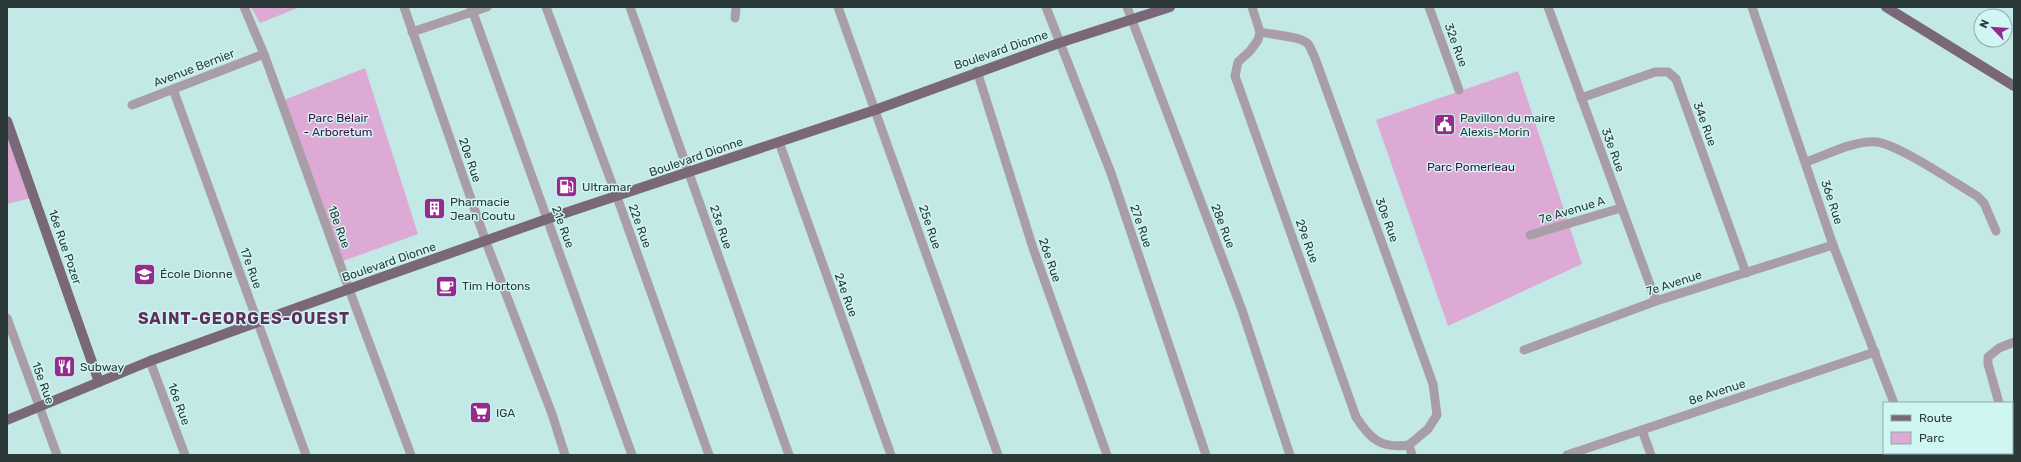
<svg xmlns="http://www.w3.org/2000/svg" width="2021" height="462" font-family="Rubik,sans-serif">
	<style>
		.green { fill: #ddaad5 }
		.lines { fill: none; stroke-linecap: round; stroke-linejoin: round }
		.minor { stroke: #a99ea7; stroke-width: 9 }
		.major { stroke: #7a6777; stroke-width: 10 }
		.labels { text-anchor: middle; stroke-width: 3; stroke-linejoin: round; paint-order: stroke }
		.street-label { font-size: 12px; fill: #2b3a39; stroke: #d0f6f4 }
		.park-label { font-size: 12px; fill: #4d0b48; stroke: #d0f6f4 }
		.poi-label { font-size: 12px; fill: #2b3a39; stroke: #d0f6f4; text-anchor: start }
		.district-label { font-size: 16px; font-weight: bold; letter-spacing: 1px; fill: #612d5b; stroke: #d0f6f4 }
	</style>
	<rect width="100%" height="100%" fill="#c3e9e6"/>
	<!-- green -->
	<g class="green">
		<path d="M251 7H300L260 23Z"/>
		<path d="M365 68 418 234 343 261 284 100Z"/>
		<path d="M1518 71 1582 264 1448 326 1376 120Z"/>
		<path d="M12 136 35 197 7 204V138Z"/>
	</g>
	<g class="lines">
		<!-- minor -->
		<g class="minor">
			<path d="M244 7 264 54 349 289 411 455"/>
			<path d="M404 7 486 242 552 414 565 455"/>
			<path d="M471 7 632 455"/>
			<path d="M546 7 617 197 709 455"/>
			<path d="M630 7 789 455"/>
			<path d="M838 7 998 455"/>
			<path d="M1046 7 1111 173 1206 455"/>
			<path d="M1127 7 1242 310 1290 455"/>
			<path d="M1252 7 1260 32 1258 40 1250 51 1238 62 1235 76 1356 417C1370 439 1381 449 1409 445L1412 455"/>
			<path d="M1429 7 1459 90"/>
			<path d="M1548 7 1656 301"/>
			<path d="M1752 7 1833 245 1894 403"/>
			<path d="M735 18 736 7"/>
			<path d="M412 32 487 7"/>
			<path d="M1260 32C1272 35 1302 36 1308 44 1311 48 1313 54 1315 58L1433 384 1437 415 1428 429 1409 445"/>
			<path d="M977 71 1034 251 1107 455"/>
			<path d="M173 89 306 455"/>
			<path d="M1581 98 1655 72H1668L1676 79 1746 273"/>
			<path d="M132 105 264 54"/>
			<path d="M779 142 891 455"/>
			<path d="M1806 162C1827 155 1854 140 1877 142 1899 145 1955 183 1977 196L1984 203 1996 231"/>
			<path d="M1530 235 1621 208"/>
			<path d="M7 318 57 455"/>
			<path d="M1524 350 1656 301 1833 245"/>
			<path d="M150 361 185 455"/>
			<path d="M1999 403 1988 364V357L1999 348 2014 342"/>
			<path d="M1642 430 1651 455"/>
			<path d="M2012 438 2014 444"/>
			<path d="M1913 453 1914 455"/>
			<path d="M1567 455 1875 352"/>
		</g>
		<!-- major -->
		<g class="major">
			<path d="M1886 7 2014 86"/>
			<path d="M7 121 99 382"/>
			<path d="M7 420 150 361 374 280 547 219 875 110 1059 43 1170 7"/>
		</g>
	</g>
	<!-- icons -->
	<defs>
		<symbol id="civic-square" viewBox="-11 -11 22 22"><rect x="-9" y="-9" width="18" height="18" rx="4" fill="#962a8d" stroke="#d0f6f4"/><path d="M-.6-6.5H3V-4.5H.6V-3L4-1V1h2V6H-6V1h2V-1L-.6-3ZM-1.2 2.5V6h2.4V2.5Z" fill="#fff"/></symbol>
		<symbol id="fuel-square" viewBox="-11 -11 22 22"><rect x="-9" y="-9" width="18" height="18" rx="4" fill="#962a8d" stroke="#d0f6f4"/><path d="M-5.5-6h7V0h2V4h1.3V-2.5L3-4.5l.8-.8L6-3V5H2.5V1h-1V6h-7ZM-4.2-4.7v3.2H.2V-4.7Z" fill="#fff"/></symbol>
		<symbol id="building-square" viewBox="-11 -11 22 22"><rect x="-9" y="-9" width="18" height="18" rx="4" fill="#962a8d" stroke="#d0f6f4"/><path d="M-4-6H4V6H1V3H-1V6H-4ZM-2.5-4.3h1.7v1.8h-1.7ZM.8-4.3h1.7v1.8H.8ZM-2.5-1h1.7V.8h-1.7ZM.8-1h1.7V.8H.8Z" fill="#fff"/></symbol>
		<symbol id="school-square" viewBox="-11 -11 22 22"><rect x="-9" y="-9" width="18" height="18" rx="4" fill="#962a8d" stroke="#d0f6f4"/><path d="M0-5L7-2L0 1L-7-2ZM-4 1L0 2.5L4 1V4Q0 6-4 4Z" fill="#fff"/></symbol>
		<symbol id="cafe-square" viewBox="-11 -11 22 22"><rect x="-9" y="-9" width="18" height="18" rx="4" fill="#962a8d" stroke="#d0f6f4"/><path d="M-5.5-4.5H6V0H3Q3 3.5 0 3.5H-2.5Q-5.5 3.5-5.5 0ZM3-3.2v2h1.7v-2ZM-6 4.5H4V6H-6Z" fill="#fff"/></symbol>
		<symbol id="restaurant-square" viewBox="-11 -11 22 22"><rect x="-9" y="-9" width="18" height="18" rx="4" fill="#962a8d" stroke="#d0f6f4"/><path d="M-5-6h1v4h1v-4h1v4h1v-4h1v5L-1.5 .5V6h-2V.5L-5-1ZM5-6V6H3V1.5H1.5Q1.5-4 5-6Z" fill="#fff"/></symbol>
		<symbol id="supermarket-square" viewBox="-11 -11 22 22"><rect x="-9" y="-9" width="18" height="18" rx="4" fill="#962a8d" stroke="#d0f6f4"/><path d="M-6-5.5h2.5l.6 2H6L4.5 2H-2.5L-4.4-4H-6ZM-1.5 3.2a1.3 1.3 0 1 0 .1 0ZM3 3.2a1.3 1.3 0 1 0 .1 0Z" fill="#fff"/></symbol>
	</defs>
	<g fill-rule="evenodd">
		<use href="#civic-square" x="1432" y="112" width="25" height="25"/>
		<use href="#fuel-square" x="554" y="174" width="25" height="25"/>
		<use href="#building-square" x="422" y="196" width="25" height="25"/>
		<use href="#school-square" x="132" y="262" width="25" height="25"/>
		<use href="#cafe-square" x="434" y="274" width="25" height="25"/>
		<use href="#restaurant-square" x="52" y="354" width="25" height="25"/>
		<use href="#supermarket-square" x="468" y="400" width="25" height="25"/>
	</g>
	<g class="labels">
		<!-- street labels -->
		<g class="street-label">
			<text transform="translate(1456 45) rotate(70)" y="4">32e Rue</text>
			<text transform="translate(1001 50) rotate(-19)" y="4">Boulevard Dionne</text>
			<text transform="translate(194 68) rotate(-21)" y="4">Avenue Bernier</text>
			<text transform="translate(1705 124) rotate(70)" y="4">34e Rue</text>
			<text transform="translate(1613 150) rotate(70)" y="4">33e Rue</text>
			<text transform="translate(696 157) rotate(-19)" y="4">Boulevard Dionne</text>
			<text transform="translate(470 160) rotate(71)" y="4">20e Rue</text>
			<text transform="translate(1832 202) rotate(72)" y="4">36e Rue</text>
			<text transform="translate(1572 210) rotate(-17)" y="4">7e Avenue A</text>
			<text transform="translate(1387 220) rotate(70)" y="4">30e Rue</text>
			<text transform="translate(640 226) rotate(70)" y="4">22e Rue</text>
			<text transform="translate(1141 226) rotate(71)" y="4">27e Rue</text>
			<text transform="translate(1223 226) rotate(69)" y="4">28e Rue</text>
			<text transform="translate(339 227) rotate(70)" y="4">18e Rue</text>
			<text transform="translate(563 227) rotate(70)" y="4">21e Rue</text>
			<text transform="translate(721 227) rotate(71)" y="4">23e Rue</text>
			<text transform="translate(930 227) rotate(71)" y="4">25e Rue</text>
			<text transform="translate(1307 241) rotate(70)" y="4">29e Rue</text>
			<text transform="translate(65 247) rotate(71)" y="4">16e Rue Pozer</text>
			<text transform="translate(1050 260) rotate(71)" y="4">26e Rue</text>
			<text transform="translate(389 262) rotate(-19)" y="4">Boulevard Dionne</text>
			<text transform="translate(251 268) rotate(70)" y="4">17e Rue</text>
			<text transform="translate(1674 283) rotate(-18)" y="4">7e Avenue</text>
			<text transform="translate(846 295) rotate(70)" y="4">24e Rue</text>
			<text transform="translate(43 383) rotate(70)" y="4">15e Rue</text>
			<text transform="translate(1717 392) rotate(-18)" y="4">8e Avenue</text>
			<text transform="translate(179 404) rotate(70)" y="4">16e Rue</text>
		</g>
		<!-- park labels -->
		<g class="park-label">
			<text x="338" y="122">Parc Bélair<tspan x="338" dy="14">- Arboretum</tspan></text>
			<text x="1471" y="171">Parc Pomerleau</text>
		</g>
		<!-- poi labels -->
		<g class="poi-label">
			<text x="1460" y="122">Pavillon du maire<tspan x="1460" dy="14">Alexis-Morin</tspan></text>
			<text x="582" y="191">Ultramar</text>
			<text x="450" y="206">Pharmacie<tspan x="450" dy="14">Jean Coutu</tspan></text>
			<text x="160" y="278">École Dionne</text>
			<text x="462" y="290">Tim Hortons</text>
			<text x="80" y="371">Subway</text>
			<text x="496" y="417">IGA</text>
		</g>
		<!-- district labels -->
		<g class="district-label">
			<text x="244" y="324">SAINT-GEORGES-OUEST</text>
		</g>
	</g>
	<!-- border -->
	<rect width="2021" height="462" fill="none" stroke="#2b3a39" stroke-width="16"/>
	<!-- legend -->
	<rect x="1883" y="402" width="130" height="52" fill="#d0f6f4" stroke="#8eaba9"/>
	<rect x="1891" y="415" width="20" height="6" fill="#7a6777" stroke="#8eaba9"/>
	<text x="1919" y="422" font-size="12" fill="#2b3a39">Route</text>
	<rect x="1891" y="432" width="20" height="12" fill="#ddaad5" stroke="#8eaba9"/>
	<text x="1919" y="442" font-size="12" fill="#2b3a39">Parc</text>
	<!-- north arrow -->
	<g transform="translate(1993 28) rotate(295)"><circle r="19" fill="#d0f6f4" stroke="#8eaba9"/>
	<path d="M0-3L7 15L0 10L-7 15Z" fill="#962a8d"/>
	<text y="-6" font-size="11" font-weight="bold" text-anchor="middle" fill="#2b3a39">N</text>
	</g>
</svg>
